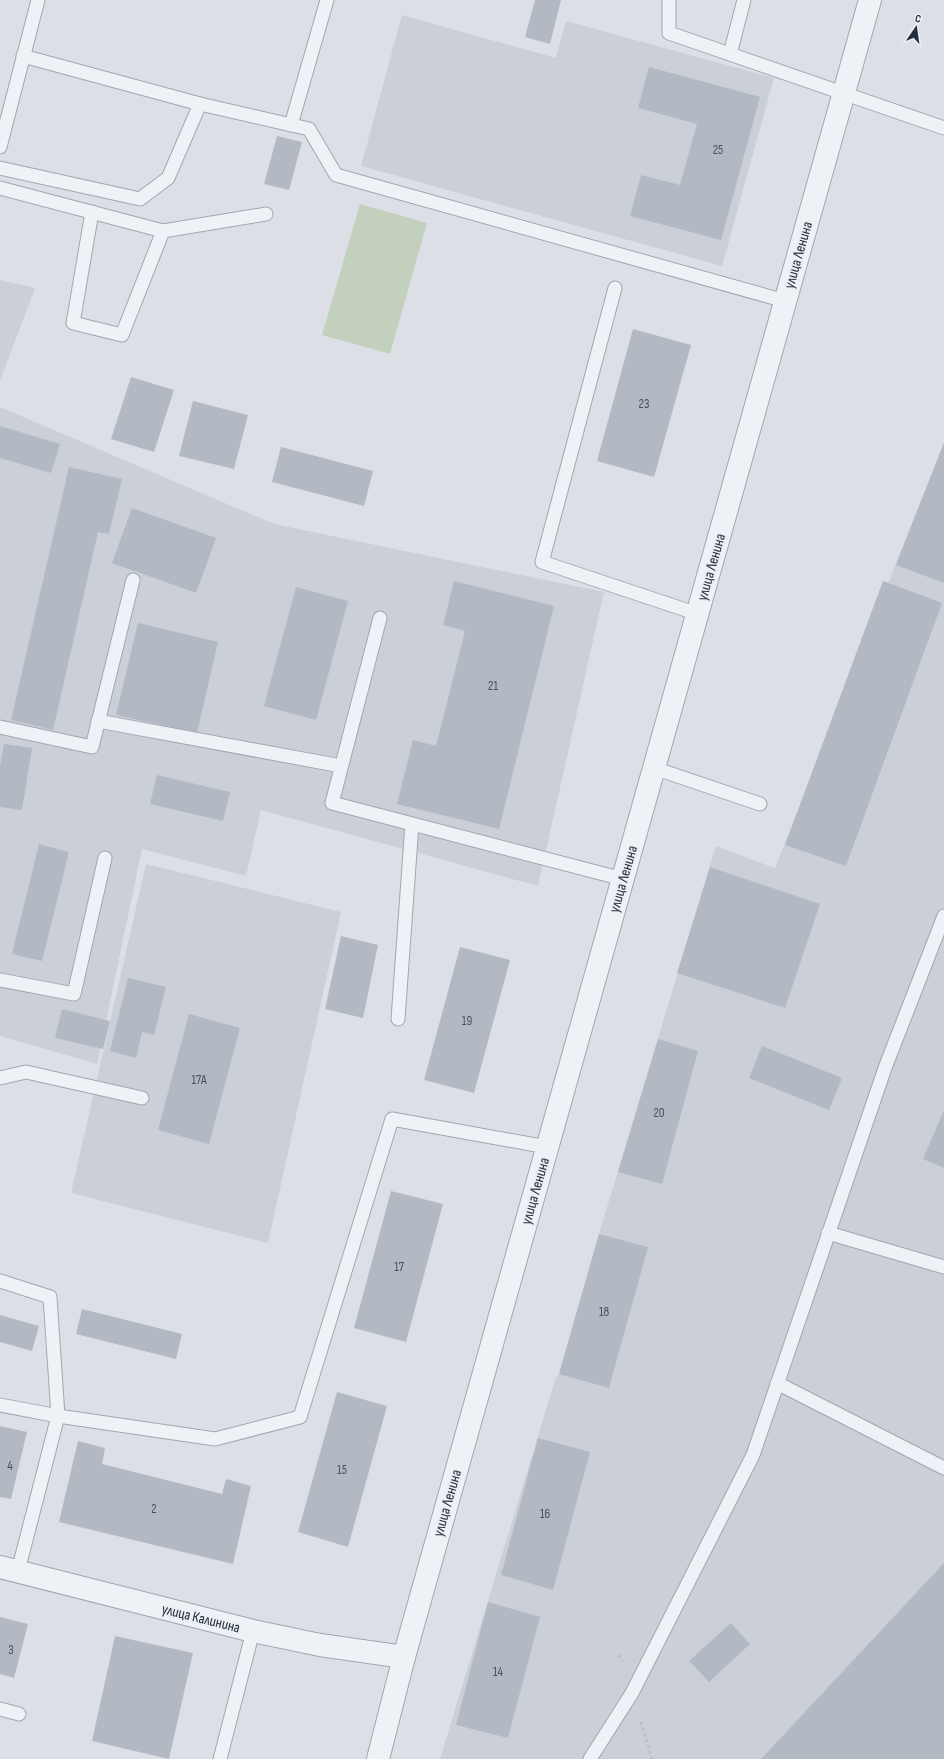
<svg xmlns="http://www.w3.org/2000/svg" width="944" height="1759" font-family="'Sofia Sans Condensed',sans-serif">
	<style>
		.built { fill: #cacfd8 }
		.green { fill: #c2d0bd }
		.building { fill: #b3b9c3 }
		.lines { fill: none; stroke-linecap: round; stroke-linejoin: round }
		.service-casing { stroke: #a1a7b0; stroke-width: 15 }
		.minor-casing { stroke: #a1a7b0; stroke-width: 24 }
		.tertiary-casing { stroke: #a1a7b0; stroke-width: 24 }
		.path { stroke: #babec5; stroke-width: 2.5; stroke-dasharray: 3 3; stroke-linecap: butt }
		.service { stroke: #eef1f5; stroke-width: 13 }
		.minor { stroke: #eef1f5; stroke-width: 22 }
		.tertiary { stroke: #eef1f5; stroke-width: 22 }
		.labels { text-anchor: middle; stroke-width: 4; stroke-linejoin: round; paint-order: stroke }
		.number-label { font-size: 13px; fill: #48515e }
		.street-label { font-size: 15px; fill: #252e3d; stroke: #ebeff4 }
	</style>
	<rect width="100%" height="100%" fill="#dce0e6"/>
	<!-- built -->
	<g class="built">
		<path d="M402 15 556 58 566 21 774 78 722 266 361 166Z"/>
		<path d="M0 280 35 288 0 381Z"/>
		<path d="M0 407 274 524 604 592 538 886 261 810 246 876 142 849 97 1064 0 1036Z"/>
		<path d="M944 442V1759H440L555 1380 559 1374 599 1234 716 846 775 868Z"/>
		<path d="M146 864 341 912 268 1243 71 1193Z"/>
	</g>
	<!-- green -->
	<path class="green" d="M360 204 427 223 390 354 322 335Z"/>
	<!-- building -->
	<g class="building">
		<path d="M535 0H561L550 44 525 37Z"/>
		<path d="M649 67 760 97 721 240 630 216 641 175 680 185 697 124 638 108Z"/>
		<path d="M277 136 302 142 289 190 264 184Z"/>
		<path d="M633 329 691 345 654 477 597 461Z"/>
		<path d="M131 377 174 390 154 452 111 439Z"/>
		<path d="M193 401 248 415 234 469 179 456Z"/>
		<path d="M0 426 60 444 51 473 0 458Z"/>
		<path d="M944 443V583L896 565Z"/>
		<path d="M281 447 373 471 364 506 272 482Z"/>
		<path d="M69 467 122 479 109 534 98 532 53 730 11 720Z"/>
		<path d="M132 508 216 538 196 593 112 563Z"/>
		<path d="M454 581 554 606 499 829 397 804 413 740 436 746 465 631 443 625Z"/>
		<path d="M883 581 942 603 846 866 785 845Z"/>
		<path d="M296 587 348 601 316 720 264 706Z"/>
		<path d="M138 623 218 642 197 733 116 715Z"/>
		<path d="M4 744 32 748 22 810 0 807V766Z"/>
		<path d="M157 775 230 792 223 821 150 804Z"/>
		<path d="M39 844 69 852 42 961 12 954Z"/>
		<path d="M710 867 820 904 785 1008 677 973Z"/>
		<path d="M341 936 378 945 363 1018 325 1009Z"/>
		<path d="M460 947 510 960 474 1093 424 1080Z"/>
		<path d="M128 978 166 987 154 1035 142 1032 136 1058 110 1051Z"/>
		<path d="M62 1009 110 1021 103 1049 55 1038Z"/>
		<path d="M189 1014 240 1028 209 1144 158 1130Z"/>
		<path d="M658 1039 698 1051 662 1184 618 1172Z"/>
		<path d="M762 1046 842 1078 829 1110 749 1078Z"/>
		<path d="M944 1110V1168L923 1159Z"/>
		<path d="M391 1191 443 1204 406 1342 354 1328Z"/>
		<path d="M599 1234 648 1247 609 1388 559 1374Z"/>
		<path d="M82 1309 182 1334 176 1359 76 1334Z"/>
		<path d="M0 1315 39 1326 32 1351 0 1342Z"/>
		<path d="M337 1392 387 1406 348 1547 298 1532Z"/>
		<path d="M0 1426 27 1432 11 1499 0 1497Z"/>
		<path d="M538 1438 590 1452 553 1590 501 1575Z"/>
		<path d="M78 1441 105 1448 102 1464 222 1494 226 1479 251 1486 233 1564 59 1522Z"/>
		<path d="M944 1563V1759H761Z"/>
		<path d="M488 1602 540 1617 508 1738 456 1725Z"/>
		<path d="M0 1617 28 1624 14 1678 0 1674Z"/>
		<path d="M731 1623 750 1644 709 1682 689 1661Z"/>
		<path d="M115 1636 193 1653 169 1759 92 1741Z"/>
	</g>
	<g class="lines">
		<defs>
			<g id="service">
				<path d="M669 0V33L944 128"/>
				<path d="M730 54 744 0"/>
				<path d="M23 56 200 104 309 129 336 175 785 301"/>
				<path d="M291 125 327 0"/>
				<path d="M0 147 38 0"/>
				<path d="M0 168 140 199 168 178 200 104"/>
				<path d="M0 188 163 231 266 214"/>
				<path d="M92 212 73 323 122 335 163 231"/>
				<path d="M615 288 542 562 698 614"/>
				<path d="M380 618 332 803 623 879"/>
				<path d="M98 721 341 766"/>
				<path d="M0 727 92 747 133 580"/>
				<path d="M654 768 760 804"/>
				<path d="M0 980 74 994 105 858"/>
				<path d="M398 1019 412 824"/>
				<path d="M0 1078 26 1072 142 1098"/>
				<path d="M828 1233 944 1267"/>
				<path d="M0 1281 50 1297 58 1416 18 1571"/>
				<path d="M777 1383 944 1468"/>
				<path d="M0 1405 58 1416 215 1439 300 1417 392 1119 547 1147"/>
				<path d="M0 1709 19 1714"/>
				<path d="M220 1759 253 1631"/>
				<path d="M590 1759 632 1693 753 1455 885 1068 944 916"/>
			</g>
			<path id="minor" d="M378 1759 404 1657"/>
			<path id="tertiary" d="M0 1567 253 1631 320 1645 404 1657 870 0"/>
		</defs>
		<!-- service casing -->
		<use href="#service" class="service-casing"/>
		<!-- minor casing -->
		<use href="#minor" class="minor-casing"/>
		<!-- tertiary casing -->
		<use href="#tertiary" class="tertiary-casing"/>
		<!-- path -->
		<g class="path">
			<path d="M619 1655 622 1662"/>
			<path d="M641 1722 652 1759"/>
		</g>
		<!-- service -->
		<use href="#service" class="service"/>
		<!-- minor -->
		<use href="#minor" class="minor"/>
		<!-- tertiary -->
		<use href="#tertiary" class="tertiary"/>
	</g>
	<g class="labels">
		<!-- number labels -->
		<g class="number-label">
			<text x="718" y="154">25</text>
			<text x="644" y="408">23</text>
			<text x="493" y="690">21</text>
			<text x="467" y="1025">19</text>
			<text x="199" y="1084">17А</text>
			<text x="659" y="1117">20</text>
			<text x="399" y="1271">17</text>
			<text x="604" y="1316">18</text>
			<text x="10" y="1470">4</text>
			<text x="342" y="1474">15</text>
			<text x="154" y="1513">2</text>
			<text x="545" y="1518">16</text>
			<text x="11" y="1654">3</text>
			<text x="498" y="1676">14</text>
		</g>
		<!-- street labels -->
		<g class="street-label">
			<text transform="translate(798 255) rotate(-74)" y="5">улица Ленина</text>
			<text transform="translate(711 567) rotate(-74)" y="5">улица Ленина</text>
			<text transform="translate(623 879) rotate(-74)" y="5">улица Ленина</text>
			<text transform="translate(535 1191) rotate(-74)" y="5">улица Ленина</text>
			<text transform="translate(447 1503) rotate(-74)" y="5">улица Ленина</text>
			<text transform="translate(201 1618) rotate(14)" y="5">улица Калинина</text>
		</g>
	</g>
	<!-- north arrow -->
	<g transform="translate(916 28) rotate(13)" stroke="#ebeff4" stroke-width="3" paint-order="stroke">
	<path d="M0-3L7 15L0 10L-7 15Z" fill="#252e3d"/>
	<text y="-6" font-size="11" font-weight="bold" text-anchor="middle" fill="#252e3d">С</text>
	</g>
</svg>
